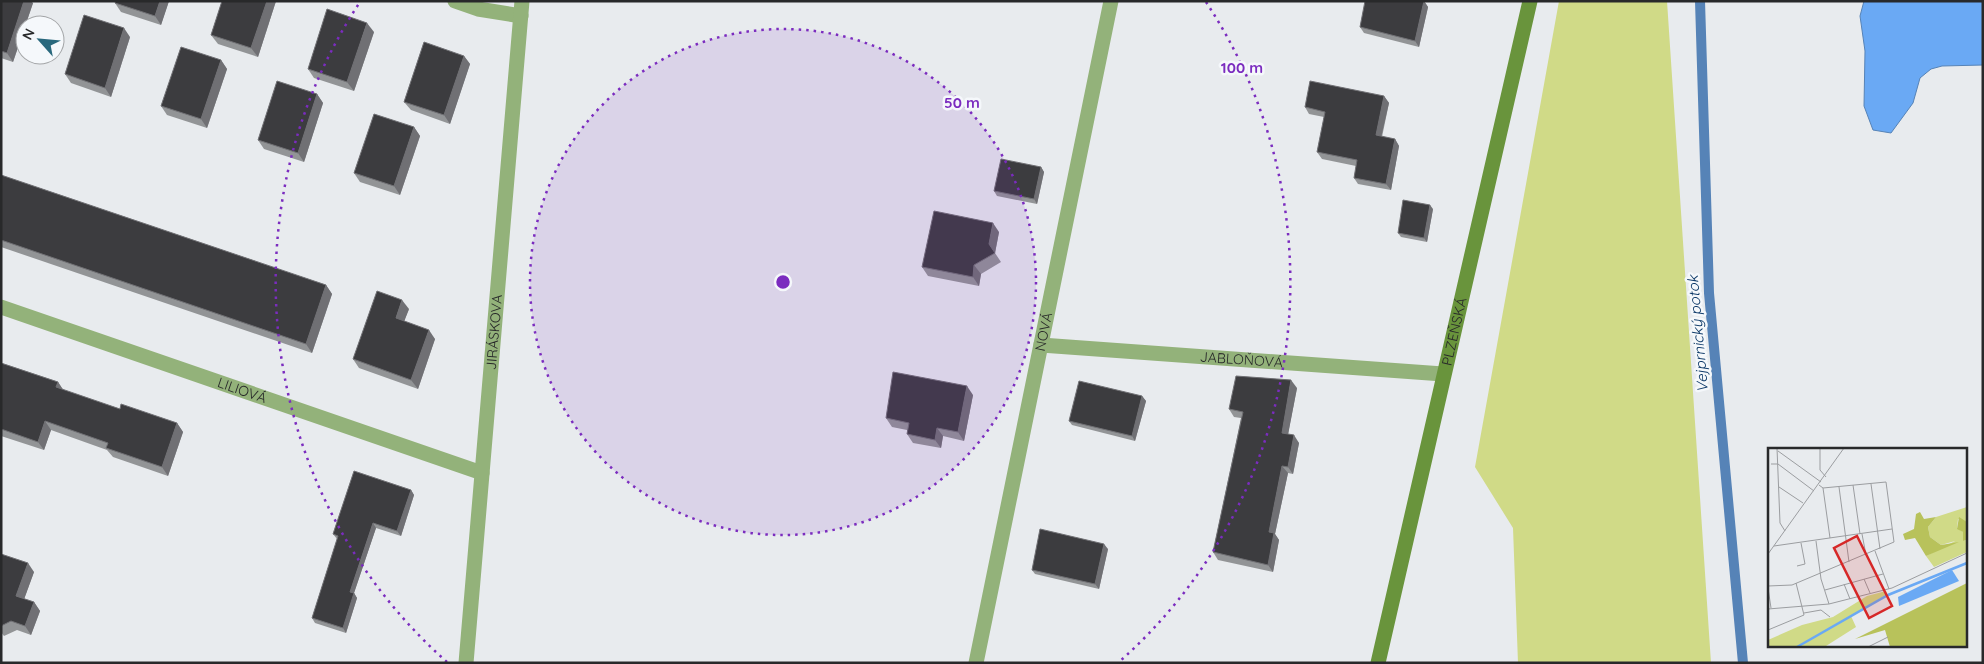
<svg xmlns="http://www.w3.org/2000/svg" width="1984" height="664" font-family="Quicksand,sans-serif">
	<style>
		.green { fill: #d0da87 }
		.water { fill: #6aa9f4; stroke: #5683b7 }
		.lines { fill: none; stroke-linecap: round; stroke-linejoin: round }
		.stream { stroke: #5683b7; stroke-width: 10 }
		.street { stroke: #93b27a; stroke-width: 15 }
		.secondary { stroke: #69943c; stroke-width: 15 }
		.wall { fill: #929496 }
		.shaded-wall { fill: #707074 }
		.building { fill: #3c3c3f; stroke: #707074 }
		.ring { fill: none; stroke: #7b2cbf; stroke-width: 2.5; stroke-dasharray: 2.5 5 }
		.labels { text-anchor: middle; stroke-width: 5; stroke-linejoin: round; paint-order: stroke }
		.street-label { font-size: 14px; fill: #28292a; stroke: #f5f8fb }
		.water-label { font-size: 15px; font-style: italic; fill: #0d3968; stroke: #f5f8fb }
		.inset-river { fill: none; stroke: #6aa9f4; stroke-width: 2.5 }
		.inset-road { fill: none; stroke: #9b9da0; stroke-width: 1 }
		.view { fill: #d62828; fill-opacity: 0.15; stroke: #d62828; stroke-width: 2.5 }
		.inset-edge { fill: none; stroke: #28292a; stroke-width: 2.5 }
		.centre { fill: #7b2cbf; stroke: #f5f8fb; stroke-width: 2.5 }
		.ring-label { font-size: 15px; text-anchor: middle; font-weight: bold; fill: #7b2cbf; stroke: #f5f8fb; stroke-width: 5; stroke-linejoin: round; paint-order: stroke }
	</style>
	<rect width="100%" height="100%" fill="#e8ebee"/>
	<!-- green -->
	<path class="green" d="M1559 1H1667L1711 663H1518L1513 528 1475 467Z"/>
	<!-- water -->
	<path class="water" d="M1864 1H1983V65L1942 66 1931 69 1920 78 1913 103 1891 133 1873 130 1864 106 1865 51 1860 16Z"/>
	<g class="lines">
		<!-- stream -->
		<path class="stream" d="M1700 1 1709 293 1743 663"/>
		<!-- street -->
		<g class="street">
			<path d="M455 1 478 9 521 16"/>
			<path id="s1" d="M1 307 482 473"/>
			<path id="s2" d="M1041 345 1443 374"/>
			<path id="s3" d="M466 663 522 1"/>
			<path id="s4" d="M976 663 1111 1"/>
		</g>
		<!-- secondary -->
		<path class="secondary" id="s5" d="M1378 663 1530 1"/>
	</g>
	<!-- wall -->
	<g class="wall">
		<path d="M1 1 33 3 13 62 1 58Z"/>
		<path d="M116 1H169L161 25 121 12 115 3Z"/>
		<path d="M222 1H276L258 57 218 44 211 35Z"/>
		<path d="M1424 1 1428 7 1419 47 1364 33 1360 27Z"/>
		<path d="M374 32 354 91 314 78 308 69Z"/>
		<path d="M130 37 111 97 71 83 65 74Z"/>
		<path d="M464 56 470 64 450 124 411 110 404 102Z"/>
		<path d="M221 60 227 69 207 128 167 115 161 106Z"/>
		<path d="M317 94 323 103 304 162 264 149 258 140Z"/>
		<path d="M1384 96 1389 103 1382 137 1395 139 1399 146 1391 190 1358 184 1354 178 1356 166 1322 159 1317 152 1324 117 1309 114 1305 107Z"/>
		<path d="M414 127 420 136 400 195 360 182 354 173Z"/>
		<path d="M1041 167 1044 172 1037 204 997 196 994 191Z"/>
		<path d="M1 175 326 285 332 294 312 353 1 247Z"/>
		<path d="M1433 209 1427 242 1401 237 1398 233Z"/>
		<path d="M999 232 995 253 1001 262 981 274 979 286 928 276 922 267Z"/>
		<path d="M409 309 404 321 435 339 418 389 359 368 353 359Z"/>
		<path d="M1 363 58 382 63 390 120 409 177 423 183 432 168 476 113 457 107 450 51 430 44 450 1 436Z"/>
		<path d="M1297 388 1288 434 1299 443 1293 474 1288 473 1275 534 1279 540 1273 572 1218 560 1213 552 1241 418 1234 417 1229 409Z"/>
		<path d="M973 395 964 441 943 436 941 448 913 443 907 434V430L892 427 886 418Z"/>
		<path d="M1142 396 1146 401 1135 441 1072 425 1069 421Z"/>
		<path d="M411 490 414 495 401 536 376 528 354 593 357 598 346 633 315 623 312 618 337 539 333 534Z"/>
		<path d="M1108 549 1099 589 1035 574 1032 570Z"/>
		<path d="M1 554 34 572 24 599 34 602 40 611 31 635 17 630 4 636 1 632Z"/>
	</g>
	<!-- shaded-wall -->
	<g class="shaded-wall">
		<path d="M24 1H31L33 3 13 62 7 53Z"/>
		<path d="M160 1H169L161 25 155 16Z"/>
		<path d="M267 1H276L258 57 251 48Z"/>
		<path d="M1424 1 1428 7 1419 47 1415 41Z"/>
		<path d="M367 23 374 32 354 91 347 82Z"/>
		<path d="M124 28 130 37 111 97 105 88Z"/>
		<path d="M464 56 470 64 450 124 444 115Z"/>
		<path d="M221 60 227 69 207 128 201 119Z"/>
		<path d="M317 94 323 103 304 162 298 153Z"/>
		<path d="M1384 96 1389 103 1380 142 1376 135Z"/>
		<path d="M414 127 420 136 400 195 394 186Z"/>
		<path d="M1395 139 1399 146 1391 190 1386 184Z"/>
		<path d="M1041 167 1044 172 1037 204 1034 199Z"/>
		<path d="M1430 205 1433 209 1427 242 1424 238Z"/>
		<path d="M993 223 999 232 995 253 989 244Z"/>
		<path d="M974 265 981 274 979 286 973 277Z"/>
		<path d="M326 285 332 294 312 353 306 344Z"/>
		<path d="M402 300 409 309 402 327 396 318Z"/>
		<path d="M429 330 435 339 418 389 411 380Z"/>
		<path d="M1291 380 1297 388 1287 440 1282 433Z"/>
		<path d="M58 382 64 391 56 387Z"/>
		<path d="M967 386 973 395 964 441 958 432Z"/>
		<path d="M1142 396 1146 401 1135 441 1132 436Z"/>
		<path d="M45 421 51 430 44 450 38 442Z"/>
		<path d="M177 423 183 432 168 476 162 467Z"/>
		<path d="M937 428 943 436 941 448 935 440Z"/>
		<path d="M1294 435 1299 443 1293 474 1288 467Z"/>
		<path d="M1282 466 1288 473 1275 534 1279 540 1273 572 1268 565 1269 532Z"/>
		<path d="M411 490 414 495 401 536 397 531Z"/>
		<path d="M373 523 376 528 354 593 357 598 346 633 343 628 350 592Z"/>
		<path d="M1104 544 1108 549 1099 589 1095 584Z"/>
		<path d="M28 563 34 572 22 605 16 596Z"/>
		<path d="M34 602 40 611 31 635 25 626Z"/>
	</g>
	<!-- building -->
	<g class="building">
		<path d="M1 1H24L7 53 1 51Z"/>
		<path d="M116 1H160L155 16 115 3Z"/>
		<path d="M222 1H267L251 48 211 35Z"/>
		<path d="M1365 1H1424L1415 41 1360 27Z"/>
		<path d="M327 9 367 23 347 82 308 69Z"/>
		<path d="M84 15 124 28 105 88 65 74Z"/>
		<path d="M424 42 464 56 444 115 404 102Z"/>
		<path d="M181 47 221 60 201 119 161 106Z"/>
		<path d="M277 81 317 94 298 153 258 140Z"/>
		<path d="M1310 81 1384 96 1376 135 1395 139 1386 184 1354 178 1357 160 1317 152 1325 112 1305 107Z"/>
		<path d="M374 114 414 127 394 186 354 173Z"/>
		<path d="M1001 159 1041 167 1034 199 994 191Z"/>
		<path d="M1 175 326 285 306 344 1 240Z"/>
		<path d="M1403 200 1430 205 1424 238 1398 233Z"/>
		<path d="M934 211 993 223 989 244 995 253 974 265 973 277 922 267Z"/>
		<path d="M377 291 402 300 396 318 429 330 411 380 353 359Z"/>
		<path d="M1 363 58 382 56 387 120 409 121 404 177 423 162 467 106 448 108 443 45 421 38 442 1 429Z"/>
		<path d="M893 372 967 386 958 432 937 428 935 440 907 434 909 423 886 418Z"/>
		<path d="M1236 376 1291 380 1282 433 1294 435 1288 467 1282 466 1269 532 1274 533 1268 565 1213 552 1243 412 1229 409Z"/>
		<path d="M1079 381 1142 396 1132 436 1069 421Z"/>
		<path d="M354 471 411 490 397 531 373 523 350 592 354 593 343 628 312 618 338 536 333 534Z"/>
		<path d="M1040 529 1104 544 1095 584 1032 570Z"/>
		<path d="M1 554 28 563 16 596 34 602 25 626 11 621 1 626Z"/>
	</g>
	<!-- distance rings -->
	<circle cx="783" cy="282" r="253" fill="#7b2cbf" fill-opacity=".12"/>
	<g class="ring">
		<circle cx="783" cy="282" r="253"/>
		<path d="M447 662A507 507 0 0 1 360 2M1206 2A507 507 0 0 1 1119 662"/>
	</g>
	<g class="labels">
		<!-- street labels -->
		<g class="street-label">
			<text dy="5" stroke="none"><textPath href="#s3" startOffset="332">JIRÁSKOVA</textPath></text>
			<text dy="5" stroke="none"><textPath href="#s4" startOffset="338">NOVÁ</textPath></text>
			<text dy="5" stroke="none"><textPath href="#s5" startOffset="340">PLZEŇSKÁ</textPath></text>
			<text dy="5" stroke="none"><textPath href="#s2" startOffset="201">JABLOŇOVÁ</textPath></text>
			<text dy="5" stroke="none"><textPath href="#s1" startOffset="255">LILIOVÁ</textPath></text>
		</g>
		<!-- water labels -->
		<g class="water-label">
			<text transform="translate(1698 334) rotate(-95)" y="5">Vejprnický potok</text>
		</g>
	</g>
	<!-- overview -->
	<g transform="translate(1768 448)">
		<rect width="199" height="199" fill="#e8ebee"/>
		<path d="M199 59V74L190 71 189 80 195 84V93L199 92V104L166 119 158 108 187 93 173 97 162 89 160 79 168 69ZM118 143 119 146 83 168 88 179 58 198 0 199V192L34 177 65 169 99 148Z" fill="#d0da87"/>
		<path d="M152 64 156 71 168 69 160 79 162 89 173 97 191 94 158 108 147 90 137 92 135 86 146 81 148 66ZM191 69 199 74V92L195 93V84L189 81ZM199 135V199H122L117 182 87 191Z" fill="#b8c25b"/>
		<path d="M184 122 191 133 131 158 130 149Z" fill="#6aa9f4"/>
		<path class="inset-river" d="M29 199 120 147 199 115"/>
		<path class="inset-road" d="M9 0 12 75 17 83M52 0V22L58 29M10 3 53 34M3 16H10L46 43M103 36 112 101M85 37 92 86M11 39 35 55M71 39 81 114M55 40 62 90M94 86 98 107M48 93 53 131 61 156M6 98 124 81M107 103 121 141M0 106 76 0M29 118 37 116 33 95M96 131 102 145M76 136 82 151M0 138 24 137 126 94 118 34 55 40 51 37M0 140 3 160M57 142 115 126M0 161 61 156 124 140 199 105M36 165 53 162 62 169M0 182 36 167 28 135M100 199 120 189"/>
		<path class="view" d="M89 88 124 158 101 170 66 100Z"/>
		<rect width="199" height="199" class="inset-edge"/>
	</g>
	<circle cx="783" cy="282" r="8" class="centre"/>
	<g class="ring-label">
		<text x="1242" y="73">100 m</text>
		<text x="962" y="108">50 m</text>
	</g>
	<!-- border -->
	<rect width="1984" height="664" fill="none" stroke="#28292a" stroke-width="5"/>
	<!-- north arrow -->
	<g transform="translate(40 40) rotate(297)"><circle r="24" fill="#f5f8fb" stroke="#a3a5a7"/>
	<path d="M0-4L9 19L0 12L-9 19Z" fill="#29687d"/>
	<text y="-8" font-size="14" font-weight="bold" text-anchor="middle" fill="#28292a">N</text>
	</g>
</svg>
